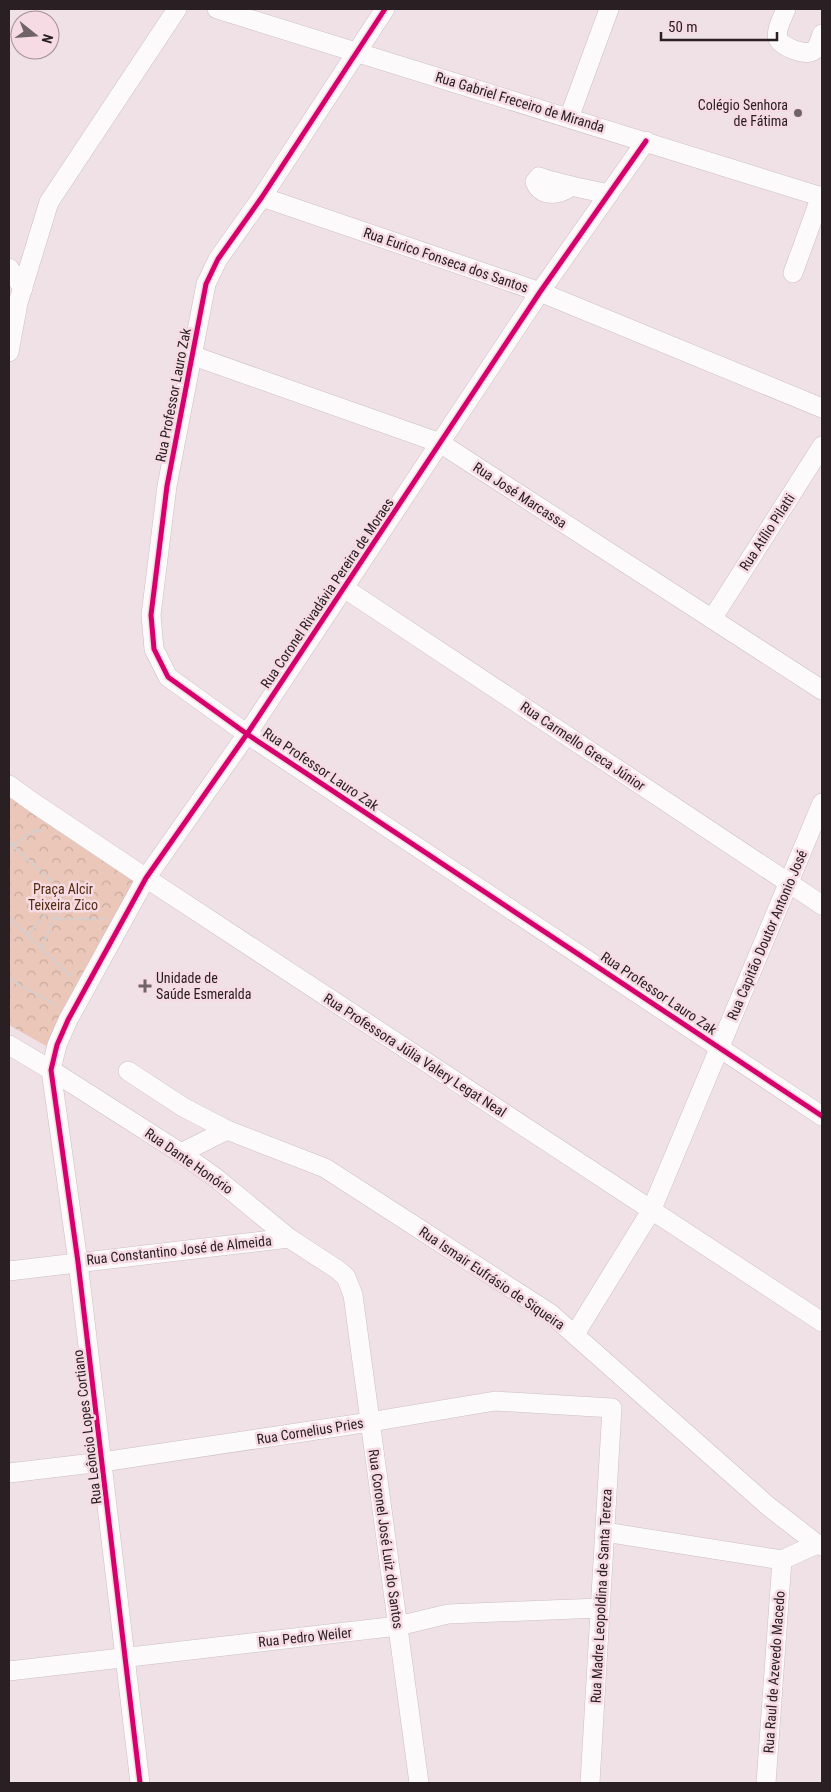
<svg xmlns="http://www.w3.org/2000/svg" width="831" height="1792" font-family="'Roboto Condensed',sans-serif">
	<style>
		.park { fill: url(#park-crowns) }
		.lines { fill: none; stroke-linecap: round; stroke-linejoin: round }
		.minor-casing { stroke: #cbbfc3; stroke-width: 20 }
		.path { stroke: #d3ced0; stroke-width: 2.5; stroke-dasharray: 5 2.5; stroke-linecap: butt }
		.minor { stroke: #fdfafb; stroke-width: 19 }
		.cycleway-casing { stroke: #f6dbe4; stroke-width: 8 }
		.cycleway { stroke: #d6006c; stroke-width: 5 }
		.poi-dot { fill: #6f6467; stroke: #f6dbe4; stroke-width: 2 }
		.labels { text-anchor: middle; stroke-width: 5; stroke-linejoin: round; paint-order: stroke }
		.street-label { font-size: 14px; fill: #2a2023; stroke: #f6dbe4 }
		.poi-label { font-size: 14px; fill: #2a2023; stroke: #f6dbe4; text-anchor: end }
		.park-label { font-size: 14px; fill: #542b0e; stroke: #f6dbe4 }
	</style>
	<defs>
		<pattern id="park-crowns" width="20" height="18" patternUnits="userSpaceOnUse" patternTransform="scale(1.25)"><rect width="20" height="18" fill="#eac7b8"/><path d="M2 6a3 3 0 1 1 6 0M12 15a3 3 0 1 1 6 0" fill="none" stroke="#c9ab9e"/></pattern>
	</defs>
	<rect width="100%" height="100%" fill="#f0e1e6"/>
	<!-- park -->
	<path class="park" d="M9 793 135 879 48 1047 9 1025Z"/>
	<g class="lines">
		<defs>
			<g id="minor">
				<path d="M217 9 822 197"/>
				<path d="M385 9 262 197 218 259 206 284 167 486 151 615 154 649 168 677 247 734 822 1116"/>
				<path d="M786 9C783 17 775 30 778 39 782 47 805 56 813 51 818 48 820 40 822 34"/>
				<path d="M569 118 609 9"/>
				<path d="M572 186C559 195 542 198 535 182L539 177C562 185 585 189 609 194"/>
				<path d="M262 197 540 292 822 408"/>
				<path d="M9 268 23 288"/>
				<path d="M793 273 821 196"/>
				<path d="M9 352 18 303 49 202 177 9"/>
				<path d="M191 355 440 443 822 690"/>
				<path d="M344 588 822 905"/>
				<path d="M712 619 822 446"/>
				<path d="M9 785 34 803 146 878 822 1322"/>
				<path d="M9 1045 51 1070 181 1153 216 1178 289 1238 338 1270 346 1277 353 1295 419 1783"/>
				<path d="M128 1071 183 1107 227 1130 325 1168 551 1314 768 1506 817 1544 822 1546"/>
				<path d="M181 1153 227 1130"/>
				<path d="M9 1271 289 1238"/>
				<path d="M575 1334 651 1211 822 803"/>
				<path d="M9 1473 102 1462 370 1422 495 1401 612 1408 590 1783"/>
				<path d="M605 1532 782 1560 817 1544"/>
				<path d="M9 1671 398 1626 448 1614 600 1608"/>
				<path d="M140 1783 78 1262 51 1070 57 1045 68 1020 146 878 247 734 540 292 646 141"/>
				<path d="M766 1783 782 1560"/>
			</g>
		</defs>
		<!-- minor casing -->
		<use href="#minor" class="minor-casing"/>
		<!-- path -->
		<g class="path">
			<path d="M9 842 65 894 27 935 72 977"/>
			<path d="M13 846 31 832 42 830"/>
			<path d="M9 918 27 935"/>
			<path d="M54 919H105"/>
			<path d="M41 948 63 898"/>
			<path d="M9 979 58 1006"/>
		</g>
		<!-- minor -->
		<use href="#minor" class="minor"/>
		<defs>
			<g id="cycleway">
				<path d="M385 9 262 197 218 259 206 284 167 486 151 615 154 649 168 677 247 734 822 1116"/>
				<path d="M140 1783 78 1262 51 1070 57 1045 68 1020 146 878 247 734 540 292 646 141"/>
			</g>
		</defs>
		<!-- cycleway casing -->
		<use href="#cycleway" class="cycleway-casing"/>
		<!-- cycleway -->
		<use href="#cycleway" class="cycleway"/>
	</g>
	<!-- markers -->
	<g class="poi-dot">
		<circle cx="798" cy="113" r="5"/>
		<path d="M142.5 978.5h5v5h5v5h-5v5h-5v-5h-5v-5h5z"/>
	</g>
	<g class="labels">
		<!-- street labels -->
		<g class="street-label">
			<text transform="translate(520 102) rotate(17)" y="5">Rua Gabriel Freceiro de Miranda</text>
			<text transform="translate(446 260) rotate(19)" y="5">Rua Eurico Fonseca dos Santos</text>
			<text transform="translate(173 395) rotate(-79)" y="5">Rua Professor Lauro Zak</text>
			<text transform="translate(520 495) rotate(33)" y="5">Rua José Marcassa</text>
			<text transform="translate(767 532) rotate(-57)" y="5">Rua Atílio Pilatti</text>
			<text transform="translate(327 593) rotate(-56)" y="5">Rua Coronel Rivadávia Pereira de Moraes</text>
			<text transform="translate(583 746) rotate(34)" y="5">Rua Carmello Greca Júnior</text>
			<text transform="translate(321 769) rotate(34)" y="5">Rua Professor Lauro Zak</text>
			<text transform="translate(767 935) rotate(-67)" y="5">Rua Capitão Doutor Antonio José</text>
			<text transform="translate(659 993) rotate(34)" y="5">Rua Professor Lauro Zak</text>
			<text transform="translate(415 1055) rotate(33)" y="5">Rua Professora Júlia Valery Legat Neal</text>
			<text transform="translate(189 1161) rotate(35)" y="5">Rua Dante Honório</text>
			<text transform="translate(179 1250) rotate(-6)" y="5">Rua Constantino José de Almeida</text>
			<text transform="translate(492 1278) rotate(34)" y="5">Rua Ismair Eufrásio de Siqueira</text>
			<text transform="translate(87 1427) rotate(-97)" y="5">Rua Leôncio Lopes Cortiano</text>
			<text transform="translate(310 1431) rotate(-9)" y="5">Rua Cornelius Pries</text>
			<text transform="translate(386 1539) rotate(82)" y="5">Rua Coronel José Luiz do Santos</text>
			<text transform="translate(601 1596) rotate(-87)" y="5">Rua Madre Leopoldina de Santa Tereza</text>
			<text transform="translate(305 1637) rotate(-6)" y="5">Rua Pedro Weiler</text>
			<text transform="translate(774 1672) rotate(-86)" y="5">Rua Raul de Azevedo Macedo</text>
		</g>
		<!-- poi labels -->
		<g class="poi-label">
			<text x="788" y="110">Colégio Senhora<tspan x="788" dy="16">de Fátima</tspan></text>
			<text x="156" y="983" text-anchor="start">Unidade de<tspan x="156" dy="16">Saúde Esmeralda</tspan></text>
		</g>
		<!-- park labels -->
		<g class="park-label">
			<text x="63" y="894">Praça Alcir<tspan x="63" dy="16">Teixeira Zico</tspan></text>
		</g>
	</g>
	<!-- border -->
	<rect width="831" height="1792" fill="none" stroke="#2a2023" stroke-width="20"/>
	<!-- north arrow -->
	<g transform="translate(35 35) rotate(107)"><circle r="24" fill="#f6dbe4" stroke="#a49097"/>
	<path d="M0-4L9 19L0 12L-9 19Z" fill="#6f6467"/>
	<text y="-8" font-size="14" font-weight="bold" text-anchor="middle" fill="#2a2023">N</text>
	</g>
	<!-- scale -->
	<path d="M661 32v8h116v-8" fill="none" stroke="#2a2023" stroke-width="2.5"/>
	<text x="668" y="32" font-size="15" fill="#2a2023" stroke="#f6dbe4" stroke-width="4" paint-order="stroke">50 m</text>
</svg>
